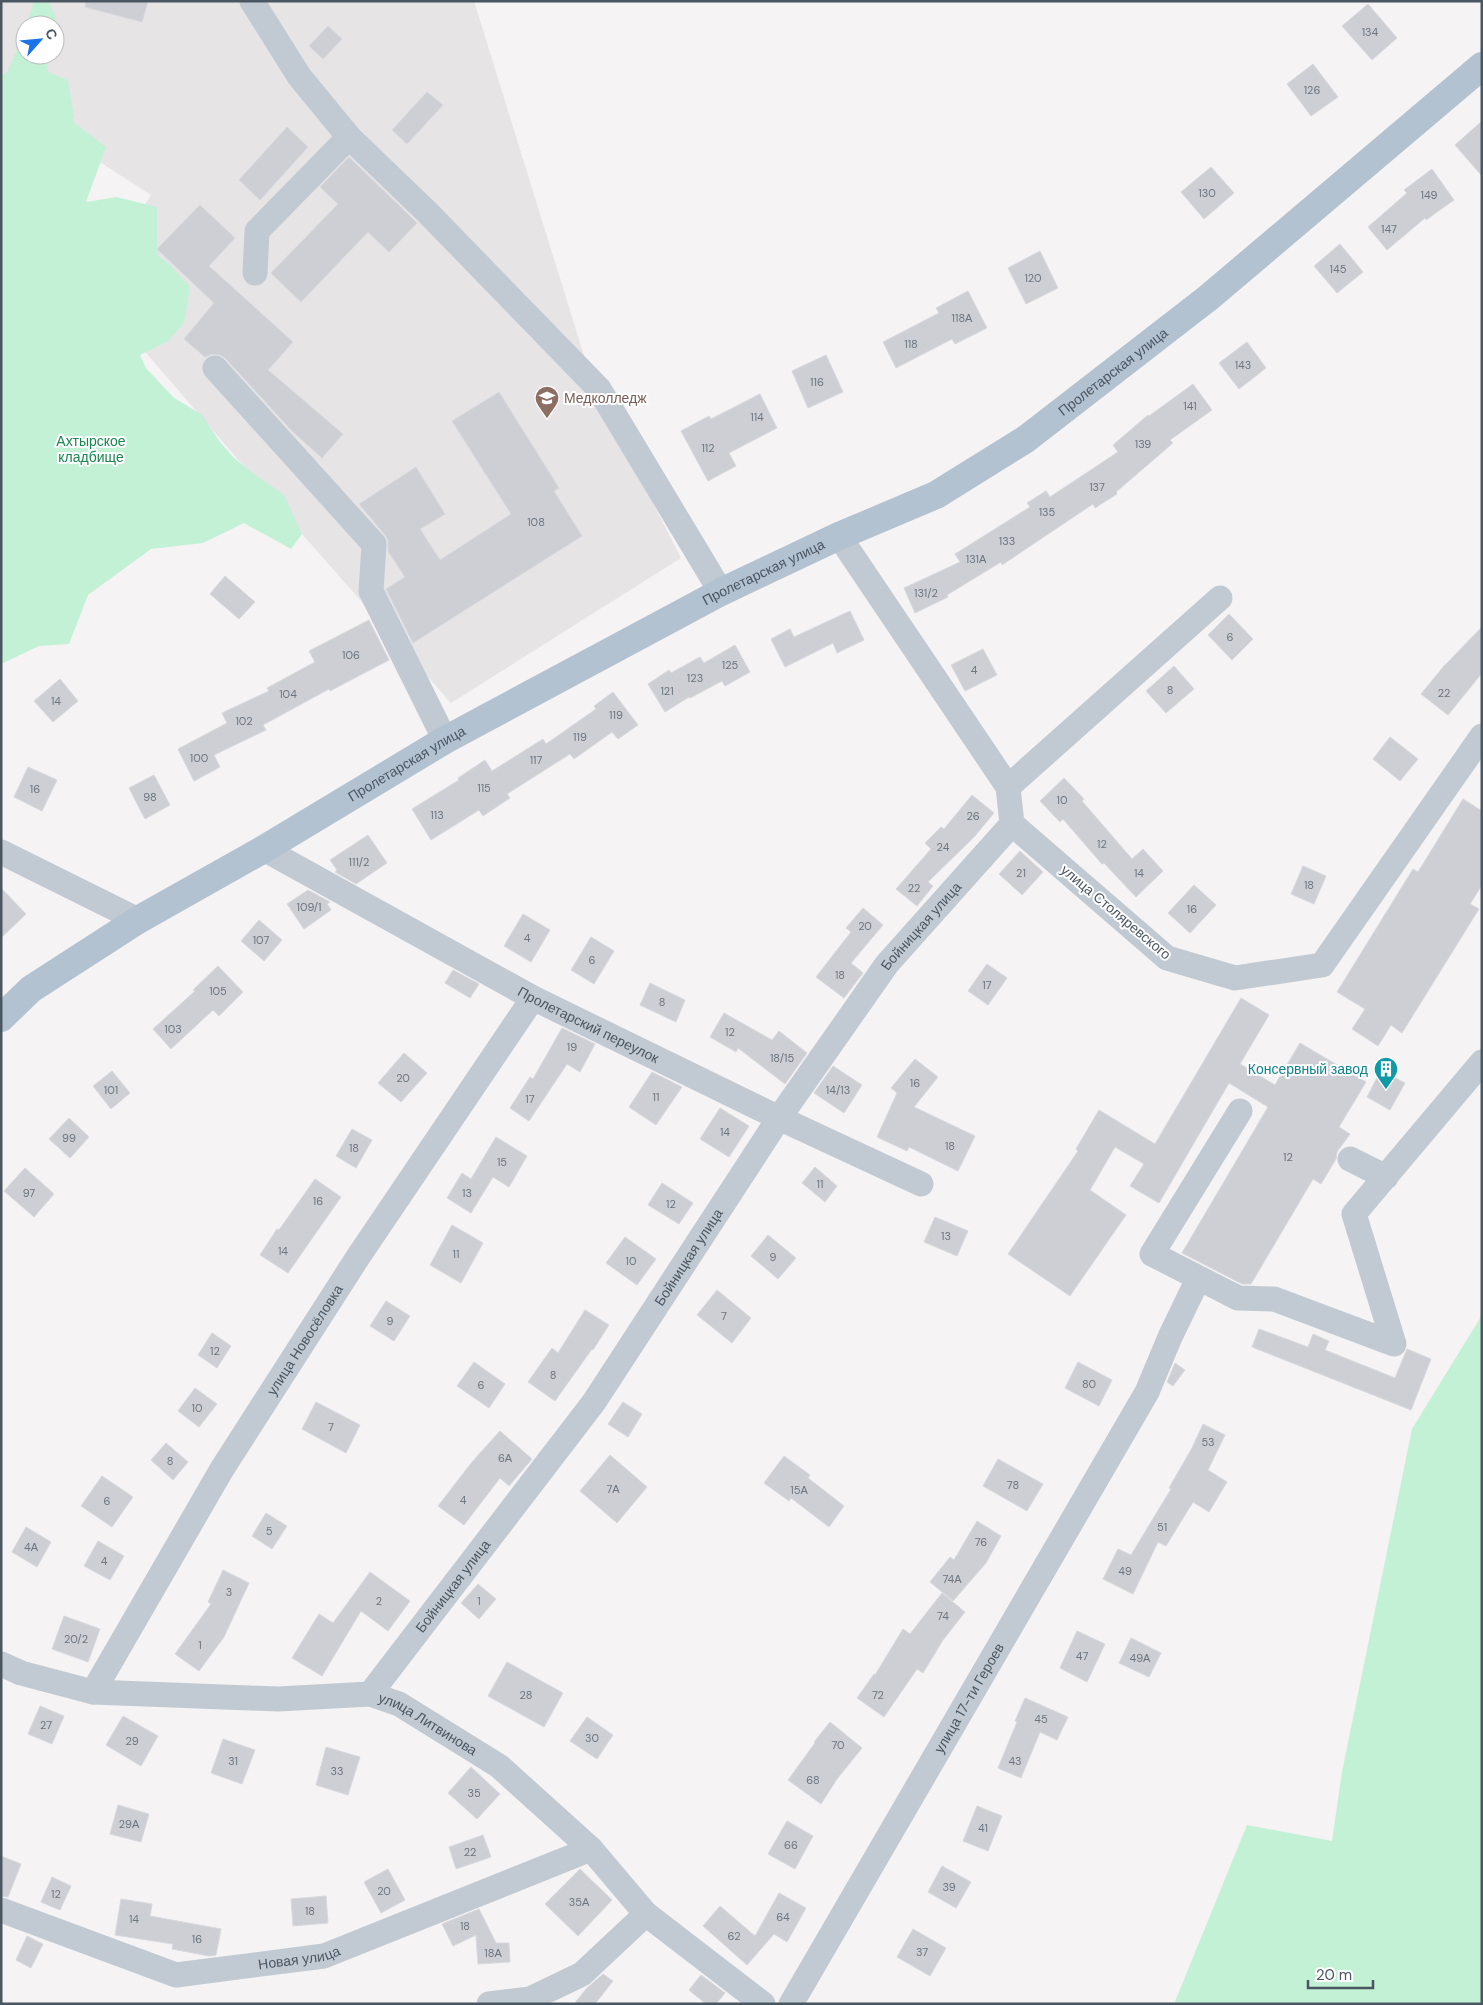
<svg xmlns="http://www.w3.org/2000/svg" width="1483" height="2005" font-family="'DM Sans',sans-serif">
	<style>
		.education { fill: #e6e4e5; fill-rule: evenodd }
		.green { fill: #c3f1d5 }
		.building { fill: #cdcfd5; stroke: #d7d9de }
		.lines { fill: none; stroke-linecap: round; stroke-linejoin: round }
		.minor { stroke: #c1cad2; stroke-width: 25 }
		.major { stroke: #b3c2d1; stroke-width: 28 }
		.labels { text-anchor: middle; stroke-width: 4; stroke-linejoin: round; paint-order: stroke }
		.number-label { font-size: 11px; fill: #6b747e }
		.street-label { font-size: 14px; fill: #4a5661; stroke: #fff }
		.education-label { font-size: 14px; fill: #785e54; stroke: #fff; text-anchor: start }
		.park-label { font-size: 14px; fill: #17864f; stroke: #fff }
		.culture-label { font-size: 14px; fill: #0d838f; stroke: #fff; text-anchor: end }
	</style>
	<rect width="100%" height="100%" fill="#f5f3f3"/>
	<!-- education -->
	<path class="education" d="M1 1H474L594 388 681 558 451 703 302 534 91 289 151 195 1 98ZM25 25H55V55H25Z"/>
	<!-- green -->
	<g class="green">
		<path d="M34 1H48L56 17 54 25H27Z"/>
		<path d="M25 32V55H46L48 72 68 80 74 117 73 122 106 147 86 202 116 197 157 207V255L171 266 190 287 184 323 168 341 140 355 146 368 173 397 202 415 220 442 232 456 247 469 284 495 302 534 291 549 244 523 203 543 151 549 88 595 69 644 39 646 1 664V76L7 72Z"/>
		<path d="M1482 1315V2004H1174L1247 1825 1332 1841 1342 1772 1412 1429Z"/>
	</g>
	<!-- building -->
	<g class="building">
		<path d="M86 1H148L142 22 85 7Z"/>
		<path d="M1368 4 1397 38 1372 60 1342 26Z"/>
		<path d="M328 26 342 39 323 59 309 46Z"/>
		<path d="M1313 64 1338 97 1311 116 1287 84Z"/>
		<path d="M427 92 443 105 407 144 392 130Z"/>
		<path d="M1482 121V176L1455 145Z"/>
		<path d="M287 127 308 147 260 200 239 180Z"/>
		<path d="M349 157 417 223 389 252 368 232 301 302 271 273 338 204 320 187Z"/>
		<path d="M1211 167 1234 193 1204 219 1181 192Z"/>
		<path d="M1432 169 1454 200 1426 220 1425 218 1387 250 1368 227 1407 193 1404 190Z"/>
		<path d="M200 205 235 238 209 266 293 342 268 370 343 434 322 458 292 431 225 358 220 355 212 354 205 357 184 339 214 303 157 249Z"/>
		<path d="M1340 244 1363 272 1337 293 1314 266Z"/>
		<path d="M1040 251 1058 288 1026 304 1008 268Z"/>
		<path d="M968 291 987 328 955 344 952 339 896 368 883 342 939 313 936 308Z"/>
		<path d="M1247 342 1266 368 1239 389 1219 363Z"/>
		<path d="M826 355 843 392 808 408 792 371Z"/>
		<path d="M1193 384 1212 410 1170 440 1173 443 1116 492 1117 494 1095 508 1093 504 1002 565 1001 562 947 595 948 597 915 613 904 588 960 562 955 554 1030 507 1027 503 1046 491 1050 497 1118 452 1113 445 1148 415 1149 416Z"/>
		<path d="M499 392 559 488 554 491 582 536 413 643 386 589 405 577 388 551V540L385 535 359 504 416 467 445 514 420 529 440 560 511 514 452 421Z"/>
		<path d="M760 394 777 428 729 453 736 466 708 481 681 431 709 416 711 419Z"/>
		<path d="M225 576 255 602 239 619 210 594Z"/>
		<path d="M850 611 864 640 837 653 833 643 785 667 771 639 790 629 794 637Z"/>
		<path d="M1229 614 1253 639 1232 660 1208 635Z"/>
		<path d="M369 620 389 660 330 691 329 689 263 725 266 730 214 755 220 767 194 781 178 749 227 723 222 713 269 691 267 688 315 662 309 651Z"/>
		<path d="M1482 627V673L1448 715 1421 694 1444 666Z"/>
		<path d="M735 645 750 672 725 686 722 681 690 698 689 697 665 712 648 684 669 670 671 673 700 657 704 663Z"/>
		<path d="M983 649 997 675 965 691 951 665Z"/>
		<path d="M1174 666 1194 689 1166 713 1146 691Z"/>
		<path d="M60 679 78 701 53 722 34 701Z"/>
		<path d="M613 692 638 725 618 739 612 732 574 759 570 754 507 794 510 798 483 816 479 810 431 840 412 809 459 780 458 778 485 760 492 771 543 739 546 744 596 709 594 706Z"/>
		<path d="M1390 737 1418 759 1400 781 1373 759Z"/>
		<path d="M28 767 57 780 42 811 14 797Z"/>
		<path d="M154 775 170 805 145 819 129 788Z"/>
		<path d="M1064 778 1084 799 1082 801 1132 859 1143 849 1163 871 1136 897 1104 863 1102 864 1063 819 1060 822 1040 801Z"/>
		<path d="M972 795 994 813 974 837 928 882 933 886 917 906 896 889 931 849 925 843 941 827 944 829Z"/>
		<path d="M1463 799 1482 811V885L1470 904 1479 909 1402 1033 1391 1025 1378 1046 1352 1029 1365 1009 1337 992 1413 869 1418 872Z"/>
		<path d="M368 835 387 863 356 884 335 872 337 870 330 860Z"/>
		<path d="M1020 851 1043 872 1022 895 999 874Z"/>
		<path d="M1303 866 1326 876 1314 904 1291 894Z"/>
		<path d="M1194 885 1216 905 1190 933 1168 913Z"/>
		<path d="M1 888 26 914 1 938Z"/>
		<path d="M308 890 330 902 327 904 331 910 304 929 287 904Z"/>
		<path d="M863 908 883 925 851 963 863 973 844 998 816 977 851 932 846 928Z"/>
		<path d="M523 914 550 930 531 962 504 946Z"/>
		<path d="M259 920 282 940 264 961 241 941Z"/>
		<path d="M591 937 614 951 594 984 571 970Z"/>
		<path d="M987 964 1007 978 988 1005 968 991Z"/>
		<path d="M218 966 243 992 219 1016 213 1010 171 1049 153 1029 195 991 193 990Z"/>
		<path d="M453 970 479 984 470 998 445 983Z"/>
		<path d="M650 983 685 1000 676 1022 640 1005Z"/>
		<path d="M1241 998 1269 1015 1240 1064 1275 1085 1300 1043 1366 1082 1339 1127 1350 1134 1337 1152 1336 1159 1321 1184 1313 1179 1251 1284H1242L1182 1253 1268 1107 1229 1083 1159 1203 1130 1186 1144 1164 1115 1147 1090 1190 1126 1215 1070 1296 1008 1254 1078 1151 1076 1149 1099 1110 1155 1144Z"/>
		<path d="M724 1013 772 1040 779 1031 807 1053 785 1084 738 1048 736 1052 710 1037Z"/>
		<path d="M562 1028 595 1044 580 1072 567 1064 529 1121 510 1108 530 1077 533 1079Z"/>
		<path d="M404 1053 427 1073 401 1102 378 1083Z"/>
		<path d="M915 1059 938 1077 914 1107 975 1136 958 1171 909 1147 907 1151 877 1137 897 1093 891 1088Z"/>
		<path d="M833 1066 862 1085 844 1113 814 1093Z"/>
		<path d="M1381 1070 1405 1083 1390 1110 1367 1097Z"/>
		<path d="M112 1071 130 1093 111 1109 93 1086Z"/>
		<path d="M652 1072 682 1087 656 1125 629 1107Z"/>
		<path d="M720 1108 749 1126 729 1157 700 1139Z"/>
		<path d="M69 1118 89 1137 70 1158 49 1139Z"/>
		<path d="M352 1129 372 1140 356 1168 336 1156Z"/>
		<path d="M496 1137 527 1156 509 1187 493 1177 471 1213 447 1198 462 1173 471 1179Z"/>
		<path d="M815 1167 837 1186 825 1202 802 1183Z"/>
		<path d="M25 1168 54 1194 34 1217 4 1191Z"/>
		<path d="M315 1179 341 1197 288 1273 260 1255 277 1229 279 1230Z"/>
		<path d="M662 1183 693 1203 679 1224 648 1205Z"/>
		<path d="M935 1217 968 1231 957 1256 924 1242Z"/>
		<path d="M452 1225 483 1243 461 1283 430 1265Z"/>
		<path d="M768 1235 796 1258 778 1279 751 1256Z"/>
		<path d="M625 1237 656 1259 637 1285 606 1263Z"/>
		<path d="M717 1290 751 1318 732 1343 697 1315Z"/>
		<path d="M386 1301 410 1316 394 1341 370 1326Z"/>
		<path d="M585 1310 609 1325 593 1350 592 1349 555 1401 528 1382 552 1348 558 1353Z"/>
		<path d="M1259 1329 1308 1347 1313 1334 1329 1341 1325 1350 1395 1378 1407 1349 1431 1359 1411 1410 1252 1347Z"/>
		<path d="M212 1333 231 1346 217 1368 198 1355Z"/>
		<path d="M474 1362 505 1384 489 1408 457 1386Z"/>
		<path d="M1078 1362 1112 1380 1099 1406 1065 1388Z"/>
		<path d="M1175 1363 1185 1370 1173 1386 1167 1382Z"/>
		<path d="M195 1388 217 1404 199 1427 178 1411Z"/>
		<path d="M316 1402 360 1425 346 1453 302 1429Z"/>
		<path d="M623 1402 642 1414 628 1437 608 1424Z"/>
		<path d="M1203 1424 1225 1435 1208 1470 1227 1482 1209 1512 1193 1502 1166 1546 1158 1542 1133 1594 1103 1579 1118 1549 1131 1555 1171 1489 1169 1488 1192 1448Z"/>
		<path d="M500 1431 532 1459 509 1486 500 1478 464 1525 438 1506 472 1462Z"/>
		<path d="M166 1443 188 1462 173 1480 151 1460Z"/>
		<path d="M610 1455 647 1487 617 1523 580 1491Z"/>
		<path d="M784 1456 810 1475 808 1478 844 1506 829 1527 791 1498 789 1501 764 1483Z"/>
		<path d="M998 1459 1043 1484 1027 1511 983 1486Z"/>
		<path d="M102 1476 133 1497 112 1527 81 1506Z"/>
		<path d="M266 1513 287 1526 272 1549 252 1536Z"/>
		<path d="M977 1521 1001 1536 986 1563 953 1601 930 1582 950 1557 954 1560Z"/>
		<path d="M26 1527 51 1542 37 1567 12 1552Z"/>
		<path d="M98 1541 124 1556 110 1580 84 1566Z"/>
		<path d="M223 1570 249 1583 224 1637 199 1671 175 1654 211 1604 208 1602Z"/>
		<path d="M370 1572 410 1601 388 1631 361 1611 322 1676 292 1658 319 1614 333 1623Z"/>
		<path d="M478 1584 496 1599 479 1619 461 1603Z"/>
		<path d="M942 1593 965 1612 943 1640 923 1673 917 1669 884 1717 857 1698 874 1674 875 1675 903 1629 910 1634Z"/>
		<path d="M64 1616 100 1629 88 1662 52 1649Z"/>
		<path d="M1077 1631 1105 1644 1087 1682 1060 1668Z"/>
		<path d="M1131 1638 1161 1653 1149 1677 1119 1663Z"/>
		<path d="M507 1662 563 1693 544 1727 488 1696Z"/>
		<path d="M1025 1698 1068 1717 1057 1740 1040 1732 1021 1778 998 1768 1017 1722 1015 1721Z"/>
		<path d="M40 1706 64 1716 52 1744 28 1734Z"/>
		<path d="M123 1716 158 1736 141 1766 106 1745Z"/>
		<path d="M587 1717 613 1735 597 1759 570 1741Z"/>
		<path d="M830 1722 862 1748 837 1779 821 1804 788 1780 815 1743 814 1742Z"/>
		<path d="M223 1739 255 1750 242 1784 211 1773Z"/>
		<path d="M326 1747 360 1757 348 1795 316 1785Z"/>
		<path d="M471 1767 500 1794 477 1819 448 1793Z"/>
		<path d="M118 1805 149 1814 141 1842 110 1834Z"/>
		<path d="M977 1806 1002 1816 988 1851 963 1841Z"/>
		<path d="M787 1821 813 1836 795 1869 768 1854Z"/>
		<path d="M483 1835 491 1857 456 1869 449 1847Z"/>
		<path d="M1 1856 21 1864 8 1897 1 1896Z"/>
		<path d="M942 1866 971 1882 956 1908 928 1892Z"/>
		<path d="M388 1869 405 1900 381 1913 364 1882Z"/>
		<path d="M580 1869 612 1900 578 1936 545 1904Z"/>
		<path d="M52 1877 71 1886 60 1910 41 1902Z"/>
		<path d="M779 1893 806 1908 787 1942 774 1934 747 1965 703 1926 720 1906 755 1936Z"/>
		<path d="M326 1896 328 1923 293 1926 291 1899Z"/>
		<path d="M121 1899 152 1904 150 1916 221 1929 216 1955 209 1956 172 1949 173 1944 115 1935Z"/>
		<path d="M479 1909 496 1943H509L510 1962 478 1964 476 1935 453 1946 442 1924Z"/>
		<path d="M913 1929 946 1948 930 1976 897 1957Z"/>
		<path d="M27 1936 43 1944 31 1968 16 1960Z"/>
		<path d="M603 1974 613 1981 595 2004H574L587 1988Z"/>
		<path d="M701 1975 725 1993 716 2004H706L689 1990Z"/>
	</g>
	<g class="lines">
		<!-- minor -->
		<g class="minor">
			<path d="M252 1 299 76 349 137 428 213 599 389 721 592"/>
			<path d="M255 273 257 231 349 137"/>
			<path d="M215 368 374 544 371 591 445 740"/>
			<path d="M839 536 1008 787 1012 824 1167 958 1235 978 1322 965 1482 736"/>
			<path d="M1008 787 1220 598"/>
			<path id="s1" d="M264 849 533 998 779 1118 921 1184"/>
			<path d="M1 852 138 920"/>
			<path d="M1240 1111 1152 1254 1238 1298 1274 1299 1394 1344 1354 1214 1482 1062"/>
			<path d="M1350 1159 1386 1177"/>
			<path id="s2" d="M1 1664 21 1673 93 1692 278 1699 370 1694 399 1704 499 1766 591 1849 646 1914 763 2004"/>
			<path id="s3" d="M93 1692 222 1469 358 1257 533 998"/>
			<path id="s4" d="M370 1694 594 1402 779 1118 887 964 1012 824"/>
			<path id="s5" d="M1 1910 176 1975 324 1956 591 1849"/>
			<path d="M489 2004 530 1999 582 1974 646 1914"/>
			<path id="s6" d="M791 2004 1147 1392 1170 1337 1198 1279"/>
		</g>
		<!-- major -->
		<path class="major" id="s7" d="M1 1018 31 989 138 920 264 849 445 740 721 592 839 536 936 495 1026 439 1208 298 1482 66"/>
	</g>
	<!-- icons -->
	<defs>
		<symbol id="university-pin" viewBox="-11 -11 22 30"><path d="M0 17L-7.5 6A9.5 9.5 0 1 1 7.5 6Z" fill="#8d6e63" stroke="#fff"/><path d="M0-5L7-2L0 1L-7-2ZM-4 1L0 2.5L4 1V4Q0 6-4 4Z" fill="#fff"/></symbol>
		<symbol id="building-pin" viewBox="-11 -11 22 30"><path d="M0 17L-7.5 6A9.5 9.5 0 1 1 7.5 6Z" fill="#0f9aa8" stroke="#fff"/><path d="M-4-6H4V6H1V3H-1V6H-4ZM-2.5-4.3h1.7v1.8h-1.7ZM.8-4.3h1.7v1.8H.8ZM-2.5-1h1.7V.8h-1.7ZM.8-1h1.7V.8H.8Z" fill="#fff"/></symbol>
	</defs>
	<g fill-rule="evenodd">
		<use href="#university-pin" x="533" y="384" width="28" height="38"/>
		<use href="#building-pin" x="1372" y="1055" width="28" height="38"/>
	</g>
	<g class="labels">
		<!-- number labels -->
		<g class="number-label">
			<text x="1370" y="36">134</text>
			<text x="1312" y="94">126</text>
			<text x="1207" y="197">130</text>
			<text x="1429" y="199">149</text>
			<text x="1389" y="233">147</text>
			<text x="1338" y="273">145</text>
			<text x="1033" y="282">120</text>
			<text x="962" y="322">118А</text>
			<text x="911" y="348">118</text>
			<text x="1243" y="369">143</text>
			<text x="817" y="386">116</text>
			<text x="1190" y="410">141</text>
			<text x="757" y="421">114</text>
			<text x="1143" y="448">139</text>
			<text x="708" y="452">112</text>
			<text x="1097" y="491">137</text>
			<text x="1047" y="516">135</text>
			<text x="536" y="526">108</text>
			<text x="1007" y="545">133</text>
			<text x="976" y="563">131А</text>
			<text x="926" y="597">131/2</text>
			<text x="1230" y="641">6</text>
			<text x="351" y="659">106</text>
			<text x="730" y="669">125</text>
			<text x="974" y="674">4</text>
			<text x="695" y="682">123</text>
			<text x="1170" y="694">8</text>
			<text x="667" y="695">121</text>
			<text x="1444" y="697">22</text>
			<text x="288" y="698">104</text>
			<text x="56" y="705">14</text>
			<text x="616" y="719">119</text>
			<text x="244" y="725">102</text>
			<text x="580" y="741">119</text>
			<text x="199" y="762">100</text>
			<text x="536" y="764">117</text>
			<text x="484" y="792">115</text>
			<text x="35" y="793">16</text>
			<text x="150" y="801">98</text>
			<text x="1062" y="804">10</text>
			<text x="437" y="819">113</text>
			<text x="973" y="820">26</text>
			<text x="1102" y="848">12</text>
			<text x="943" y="851">24</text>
			<text x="359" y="866">111/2</text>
			<text x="1021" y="877">21</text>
			<text x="1139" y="877">14</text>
			<text x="1309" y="889">18</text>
			<text x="914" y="892">22</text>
			<text x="309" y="911">109/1</text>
			<text x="1192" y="913">16</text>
			<text x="865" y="930">20</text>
			<text x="527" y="942">4</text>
			<text x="261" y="944">107</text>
			<text x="592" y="964">6</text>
			<text x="840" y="979">18</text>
			<text x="987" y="989">17</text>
			<text x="218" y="995">105</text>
			<text x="662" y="1006">8</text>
			<text x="173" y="1033">103</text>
			<text x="730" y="1036">12</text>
			<text x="572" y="1051">19</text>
			<text x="782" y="1062">18/15</text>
			<text x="403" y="1082">20</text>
			<text x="915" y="1087">16</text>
			<text x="111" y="1094">101</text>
			<text x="838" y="1094">14/13</text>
			<text x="656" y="1101">11</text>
			<text x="530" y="1103">17</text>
			<text x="725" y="1136">14</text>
			<text x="69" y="1142">99</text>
			<text x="950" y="1150">18</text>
			<text x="354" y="1152">18</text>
			<text x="1288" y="1161">12</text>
			<text x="502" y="1166">15</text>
			<text x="820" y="1188">11</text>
			<text x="29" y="1197">97</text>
			<text x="467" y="1197">13</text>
			<text x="318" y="1205">16</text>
			<text x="671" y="1208">12</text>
			<text x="946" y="1240">13</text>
			<text x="283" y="1255">14</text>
			<text x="456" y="1258">11</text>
			<text x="773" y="1261">9</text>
			<text x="631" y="1265">10</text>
			<text x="724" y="1320">7</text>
			<text x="390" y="1325">9</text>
			<text x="215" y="1355">12</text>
			<text x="553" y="1379">8</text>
			<text x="1089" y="1388">80</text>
			<text x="481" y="1389">6</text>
			<text x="197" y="1412">10</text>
			<text x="331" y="1431">7</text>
			<text x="1208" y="1446">53</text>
			<text x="505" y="1462">6А</text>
			<text x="170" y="1465">8</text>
			<text x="1013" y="1489">78</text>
			<text x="613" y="1493">7А</text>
			<text x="799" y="1494">15А</text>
			<text x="463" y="1504">4</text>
			<text x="107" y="1505">6</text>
			<text x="1162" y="1531">51</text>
			<text x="269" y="1535">5</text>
			<text x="981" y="1546">76</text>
			<text x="31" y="1551">4А</text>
			<text x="104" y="1565">4</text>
			<text x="1125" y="1575">49</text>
			<text x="952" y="1583">74А</text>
			<text x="229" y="1596">3</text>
			<text x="379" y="1605">2</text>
			<text x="479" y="1605">1</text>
			<text x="943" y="1620">74</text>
			<text x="76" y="1643">20/2</text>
			<text x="200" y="1649">1</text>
			<text x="1082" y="1660">47</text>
			<text x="1140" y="1662">49А</text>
			<text x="526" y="1699">28</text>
			<text x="878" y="1699">72</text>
			<text x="1041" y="1723">45</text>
			<text x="46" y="1729">27</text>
			<text x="592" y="1742">30</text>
			<text x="132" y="1745">29</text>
			<text x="838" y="1749">70</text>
			<text x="233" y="1765">31</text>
			<text x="1015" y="1765">43</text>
			<text x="337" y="1775">33</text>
			<text x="813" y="1784">68</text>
			<text x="474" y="1797">35</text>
			<text x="129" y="1828">29А</text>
			<text x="983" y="1832">41</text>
			<text x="791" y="1849">66</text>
			<text x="470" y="1856">22</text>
			<text x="949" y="1891">39</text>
			<text x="384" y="1895">20</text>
			<text x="56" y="1898">12</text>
			<text x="579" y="1906">35А</text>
			<text x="310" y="1915">18</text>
			<text x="783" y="1921">64</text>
			<text x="134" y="1923">14</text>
			<text x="465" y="1930">18</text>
			<text x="734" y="1940">62</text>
			<text x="197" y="1943">16</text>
			<text x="922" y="1956">37</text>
			<text x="493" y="1957">18А</text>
		</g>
		<!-- street labels -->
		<g class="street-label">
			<text dy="5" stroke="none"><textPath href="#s7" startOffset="1290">Пролетарская улица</textPath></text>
			<text dy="5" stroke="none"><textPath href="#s7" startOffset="885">Пролетарская улица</textPath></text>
			<text dy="5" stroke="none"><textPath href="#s7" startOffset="480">Пролетарская улица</textPath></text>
			<text transform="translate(1116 912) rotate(40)" y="5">улица Столяревского</text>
			<text dy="5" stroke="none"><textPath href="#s4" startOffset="946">Бойницкая улица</textPath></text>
			<text dy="5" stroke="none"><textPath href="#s1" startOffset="369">Пролетарский переулок</textPath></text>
			<text dy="5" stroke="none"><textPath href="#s4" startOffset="541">Бойницкая улица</textPath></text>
			<text dy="5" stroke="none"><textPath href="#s3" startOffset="411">улица Новосёловка</textPath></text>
			<text dy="5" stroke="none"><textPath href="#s4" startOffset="136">Бойницкая улица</textPath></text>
			<text dy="5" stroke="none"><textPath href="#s6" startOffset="354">улица 17-ти Героев</textPath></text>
			<text dy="5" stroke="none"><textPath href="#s2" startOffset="439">улица Литвинова</textPath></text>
			<text dy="5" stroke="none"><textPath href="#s5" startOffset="311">Новая улица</textPath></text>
		</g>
		<!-- education labels -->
		<g class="education-label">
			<text x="564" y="403">Медколледж</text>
		</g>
		<!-- park labels -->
		<g class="park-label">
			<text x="91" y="446">Ахтырское<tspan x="91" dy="16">кладбище</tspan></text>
		</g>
		<!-- culture labels -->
		<g class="culture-label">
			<text x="1368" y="1074">Консервный завод</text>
		</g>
	</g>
	<!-- border -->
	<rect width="1483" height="2005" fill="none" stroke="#4a5661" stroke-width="5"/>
	<!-- north arrow -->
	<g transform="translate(40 40) rotate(63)"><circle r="24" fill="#ffffff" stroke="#b7bbc0"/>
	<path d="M0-4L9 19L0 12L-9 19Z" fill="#1a73e8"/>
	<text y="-8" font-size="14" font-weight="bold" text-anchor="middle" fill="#4a5661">С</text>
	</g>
	<!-- scale -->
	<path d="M1308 1980v8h65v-8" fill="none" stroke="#4a5661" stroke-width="2.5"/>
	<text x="1316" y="1980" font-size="15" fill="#4a5661" stroke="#ffffff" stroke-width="4" paint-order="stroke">20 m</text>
</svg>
